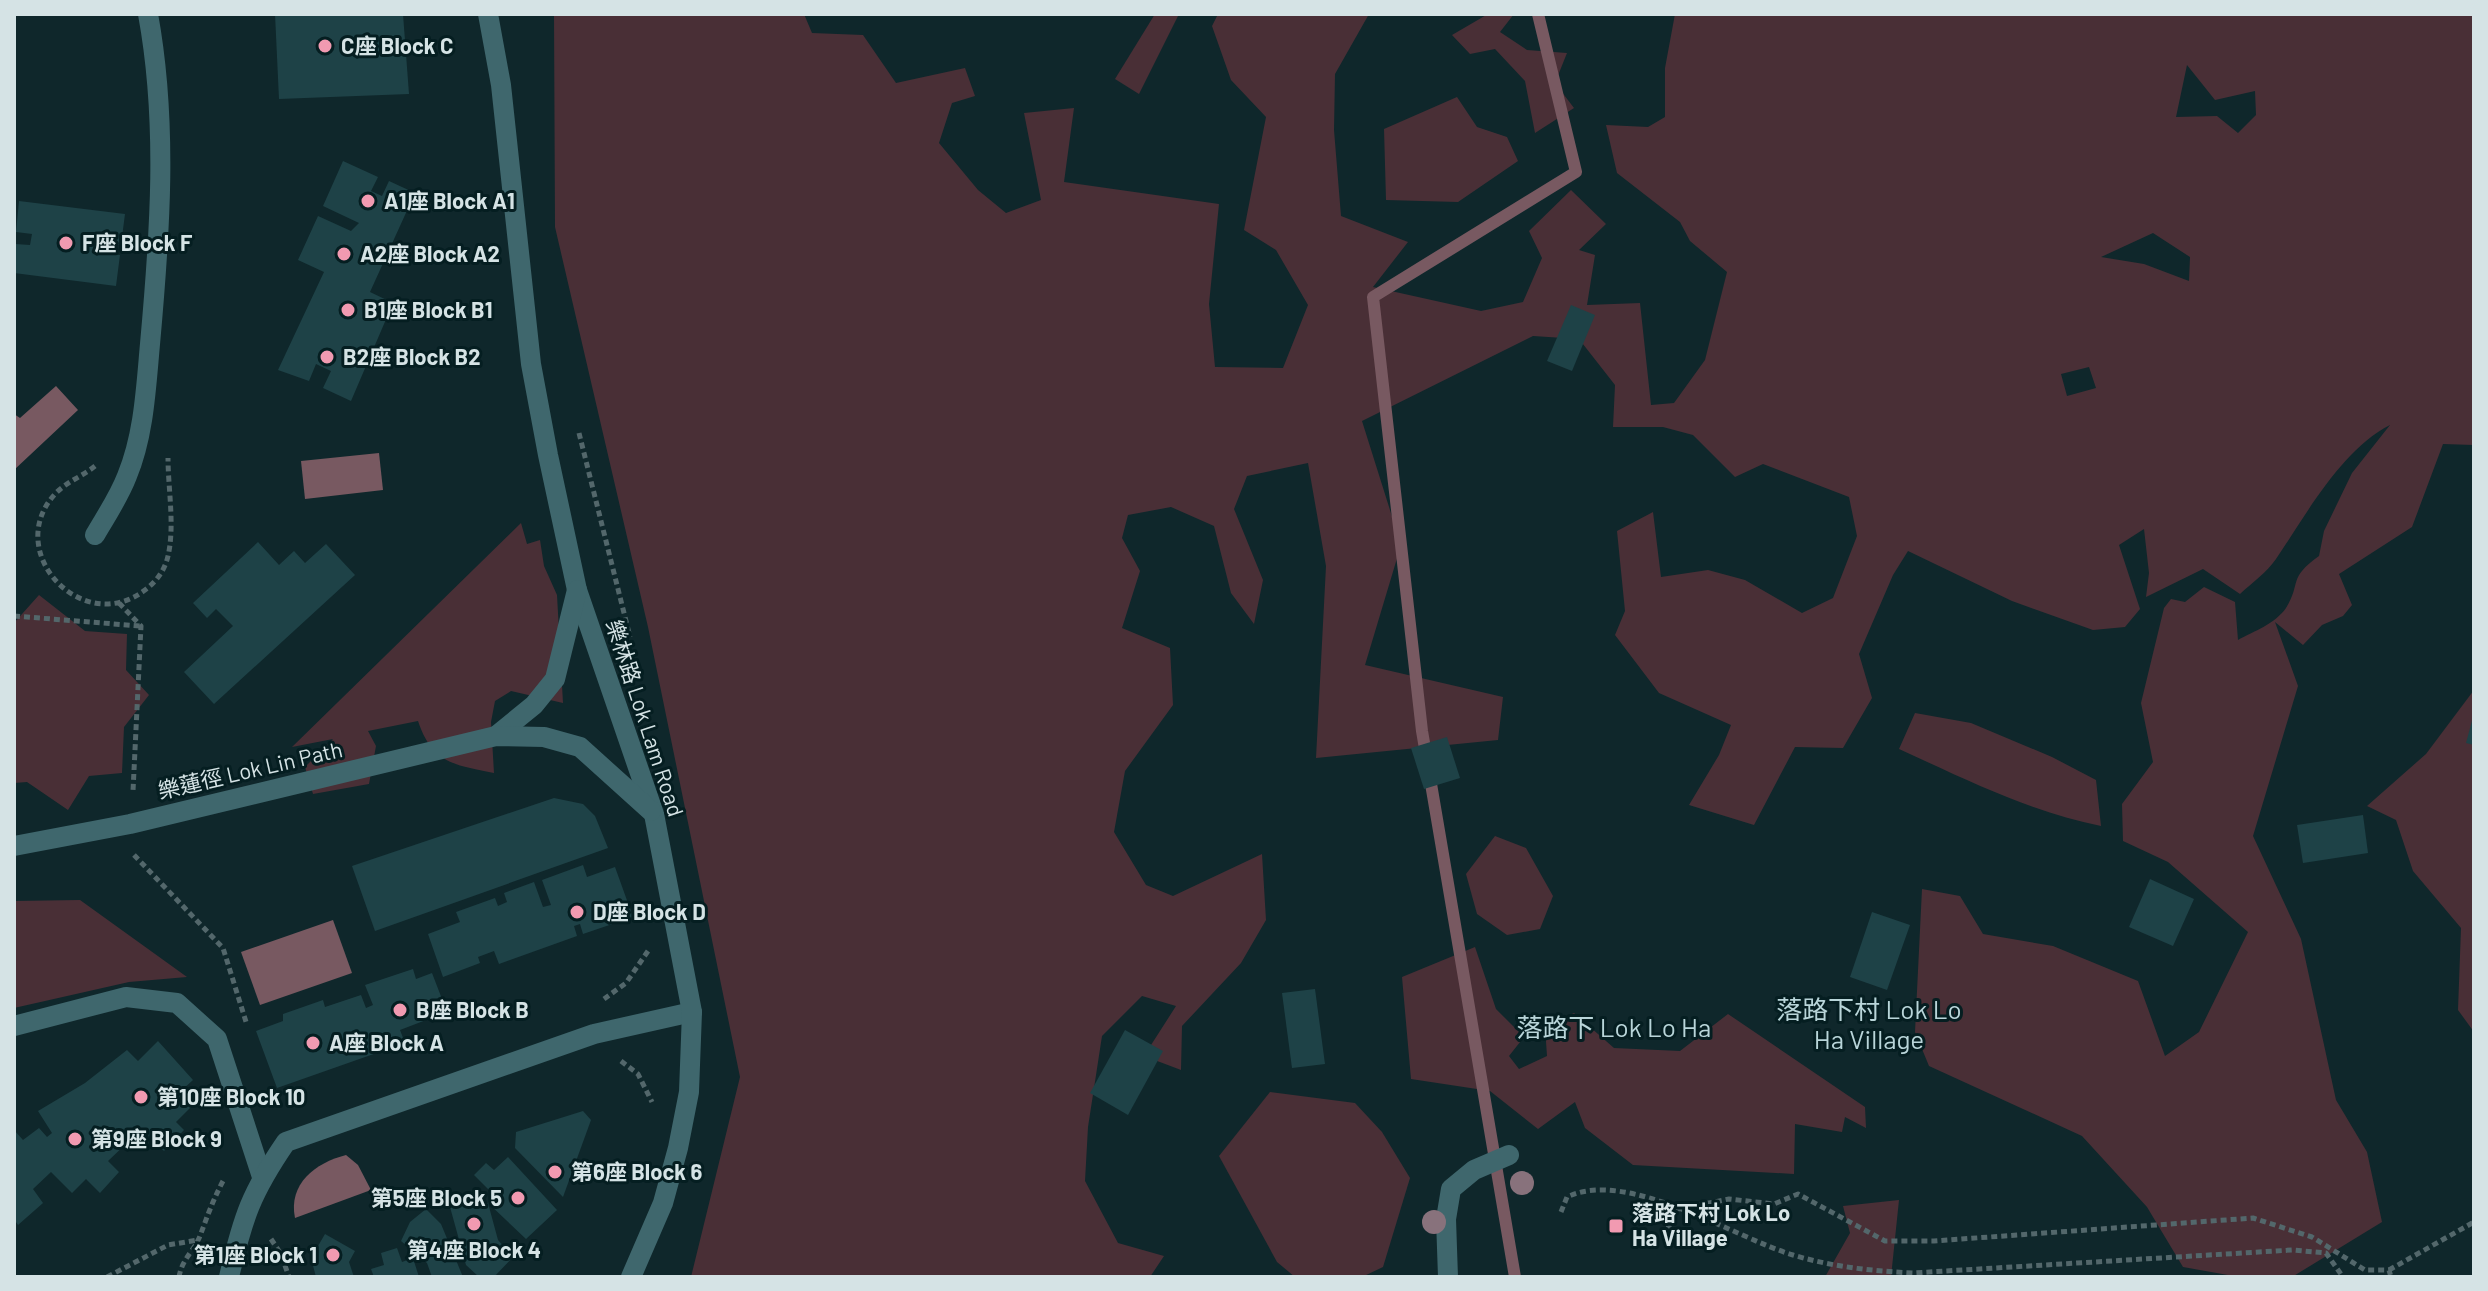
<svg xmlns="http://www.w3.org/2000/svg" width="2488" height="1291" font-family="Barlow,'Noto Sans TC',sans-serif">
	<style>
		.green { fill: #492f36; fill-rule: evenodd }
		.water { fill: #785961 }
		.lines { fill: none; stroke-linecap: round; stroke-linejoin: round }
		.stream { stroke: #785961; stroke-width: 12 }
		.building { fill: #1e4247 }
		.path { stroke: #53676b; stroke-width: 5; stroke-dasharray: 6 4; stroke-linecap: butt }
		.service { stroke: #3f676d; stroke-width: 20 }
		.minor { stroke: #3f676d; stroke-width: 20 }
		.tertiary { stroke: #3f676d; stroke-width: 20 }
		.tree { fill: #88727c }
		.poi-dot { fill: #f19ab1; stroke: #051e21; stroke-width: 3 }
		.labels { text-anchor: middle; stroke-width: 6; stroke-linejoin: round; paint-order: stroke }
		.poi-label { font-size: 22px; font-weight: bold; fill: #d5e3e5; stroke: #051e21; text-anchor: start }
		.street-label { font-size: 22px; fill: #d5e3e5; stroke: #051e21 }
		.quarter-label { font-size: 26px; fill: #b9d5d9; stroke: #051e21 }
	</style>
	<rect width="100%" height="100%" fill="#0f272b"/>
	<!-- green -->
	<g class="green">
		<path d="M554 14H804L812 33 863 35 896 83 965 68 975 96 952 103 939 143 978 190 1006 213 1041 200 1024 113 1074 108 1064 182 1219 204 1209 304 1215 367 1283 368 1308 305 1276 250 1244 230 1266 117 1231 80 1212 26 1218 14H1369L1335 74 1334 130 1341 216 1408 242 1373 287 1481 311 1523 302 1542 258 1529 231 1571 190 1606 224 1579 250 1595 255 1587 305 1640 303 1651 405 1674 403 1705 360 1727 272 1690 241 1680 222 1617 173 1606 125 1648 127 1665 117V68L1675 14H2474V445L2443 444 2412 527 2339 574 2352 605 2343 616 2322 625 2303 645 2275 622 2298 686 2253 836 2301 939 2336 1100 2367 1152 2382 1222 2292 1277H2239L2183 1267 2147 1207 2082 1136 1929 1066 1915 1032 1922 889 1960 896 1983 934 2053 946 2138 981 2165 1056 2199 1032 2248 932 2168 862 2123 841 2122 804 2153 762 2141 703 2164 608 2171 599 2185 602 2204 587 2235 602 2238 640C2254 631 2275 624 2286 608 2302 582 2287 579 2319 556L2324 531 2352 473 2390 425C2341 450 2306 515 2276 559 2267 572 2252 583 2240 594L2203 569 2146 597 2149 573 2144 529 2119 545 2140 609 2125 627 2093 630 2012 601 1908 551 1893 575 1859 654 1872 698 1843 748 1795 747 1754 825 1689 805 1719 755 1731 725 1659 693 1615 635 1625 611 1617 531 1653 512 1661 577 1708 570 1745 580 1802 613 1833 598 1857 536 1849 497 1763 464 1735 477 1693 435 1663 427H1613L1615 385 1579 339 1533 336 1362 421 1401 545 1365 665 1503 697 1498 740 1316 758 1326 566 1308 463 1247 476 1234 509 1263 580 1254 624 1231 593 1214 526 1171 507 1128 515 1122 538 1140 571 1122 628 1170 648 1173 705 1125 771 1114 832 1146 885 1173 896 1262 854 1266 920 1241 963 1182 1026 1181 1070 1144 1056 1176 1006 1142 996 1102 1036 1088 1127 1085 1181 1118 1243 1164 1256 1150 1277H691L740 1077 648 627 555 227ZM2187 65 2215 100 2255 91 2256 115 2238 133 2217 116 2176 117ZM2153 233 2190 257 2189 281 2144 264 2101 257ZM2089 367 2096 388 2067 396 2061 374Z"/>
		<path d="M1155 14H1179L1139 94 1115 79Z"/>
		<path d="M1488 14H1514L1500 32 1527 50 1567 53 1555 83 1574 108 1535 133 1525 81 1495 49 1470 54 1452 35Z"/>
		<path d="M1457 97 1477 127 1507 137 1518 161 1458 202 1386 200 1384 129Z"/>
		<path d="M521 523 527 544 540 540 544 566 557 595 563 703 511 691 495 701 491 722 494 773C454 765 432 763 418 721L368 731 376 746 369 784 313 794 305 767 333 739 292 747Z"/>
		<path d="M39 595 85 631 127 634 126 670 149 695 124 727 122 773 89 776 68 810 27 782 14 783V623Z"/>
		<path d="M2474 690V1032L2458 1010 2461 928 2413 871 2396 820 2367 806 2426 754Z"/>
		<path d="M1915 713 1971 723 2052 757 2096 780 2101 826C2030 812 1965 779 1899 749Z"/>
		<path d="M1495 836 1526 848 1553 896 1540 929 1507 935 1477 914 1466 874Z"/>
		<path d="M80 900 187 977 129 982 14 1008V901Z"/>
		<path d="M1475 947 1496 1009 1524 1037 1509 1056 1519 1069 1547 1056 1545 1027 1574 1013 1614 1048 1680 1051 1728 1014 1865 1107 1866 1128 1845 1117 1842 1132 1795 1124 1794 1174 1633 1165 1585 1128 1575 1102 1538 1129 1490 1091 1411 1079 1402 977Z"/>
		<path d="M1270 1092 1355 1103 1382 1132 1410 1178 1383 1267 1362 1277H1295L1277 1262 1219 1156Z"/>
		<path d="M1899 1200 1891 1277H1825L1850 1233 1843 1206Z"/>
	</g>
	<!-- water -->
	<g class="water">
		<path d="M56 386 78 410 14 470V414L20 418Z"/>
		<path d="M379 453 383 490 305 499 301 461Z"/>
		<path d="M333 920 352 973 260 1005 241 952Z"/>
		<path d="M346 1155 358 1165 371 1190 295 1218C288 1184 315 1163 346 1155Z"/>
	</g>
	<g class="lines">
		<!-- stream -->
		<path class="stream" d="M1515 1277 1422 731 1373 297 1576 172 1538 14"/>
	</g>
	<!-- building -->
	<g class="building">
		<path d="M275 14H403L409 94 279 99Z"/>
		<path d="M343 161 378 177 371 191 382 196 389 181 415 193 370 292 393 303 351 401 323 388 331 371 316 364 309 381 278 370 324 272 298 260 318 216 351 231 359 223 323 206Z"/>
		<path d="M19 201 125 214 121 245 101 242 100 253 120 255 116 286 14 273 15 244 30 245 32 234 16 232Z"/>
		<path d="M1571 305 1595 315 1572 371 1547 361Z"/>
		<path d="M258 542 279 565 294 551 305 563 326 544 355 575 214 704 184 672 233 626 216 609 207 618 193 603Z"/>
		<path d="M2473 717H2474V745L2466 743Z"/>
		<path d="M1447 737 1460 778 1424 789 1411 748Z"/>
		<path d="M554 798 583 804 595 816 608 848 375 931 352 866Z"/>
		<path d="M2363 815 2368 853 2303 863 2297 825Z"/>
		<path d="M583 865 587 877 615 867 633 917 583 934 580 924 574 926 577 936 499 964 494 951 478 957 480 963 443 977 428 934 460 922 456 912 495 898 498 906 507 902 504 893 534 882 543 907 551 905 542 880Z"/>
		<path d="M2150 879 2194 899 2173 946 2129 927Z"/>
		<path d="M1872 912 1910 925 1887 990 1850 977Z"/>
		<path d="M413 969 416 979 432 973 447 1012 400 1030 405 1043 277 1088 256 1031 283 1021V1014L323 1000 325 1007 361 995 366 1008 373 1005 365 985Z"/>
		<path d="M1315 989 1325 1064 1292 1068 1282 993Z"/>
		<path d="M1125 1030 1163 1051 1128 1115 1090 1093Z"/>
		<path d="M158 1041 193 1080 182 1090 193 1105 176 1122 184 1130 164 1151 146 1133 128 1142 108 1161 119 1172 100 1193 86 1179 72 1193 51 1172 33 1189 43 1203 18 1225 14 1219V1130L23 1140 39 1128 47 1137 52 1133 38 1111 85 1083 127 1050 138 1061Z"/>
		<path d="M583 1111 591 1120 563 1197 515 1148 516 1132Z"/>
		<path d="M508 1157 557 1210 526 1239 488 1203 492 1193 474 1175 486 1163 494 1170Z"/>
		<path d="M463 1201 471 1208 488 1203 498 1240 513 1257 494 1277H479L466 1265 450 1207Z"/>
		<path d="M426 1209 441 1224 463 1277H432L427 1263 401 1241 410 1222Z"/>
		<path d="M325 1234 355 1251 349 1262 354 1277H316L311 1258Z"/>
		<path d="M397 1248 402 1262 413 1258 419 1277H374L371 1269 384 1265 381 1253Z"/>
	</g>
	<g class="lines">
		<!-- path -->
		<g class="path">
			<path d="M579 433 630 637"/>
			<path d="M95 466C83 476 66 482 55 494 2 552 83 638 145 590 156 582 165 570 168 556 175 526 168 488 168 458"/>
			<path d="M119 603 141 626 133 791"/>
			<path d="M14 616 140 626"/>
			<path d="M134 855 223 948 247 1025"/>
			<path d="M604 999 626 983 648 951"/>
			<path d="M621 1061 638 1074 652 1102"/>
			<path d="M1561 1212 1567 1197C1627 1168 1733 1237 1793 1255 1833 1267 1872 1271 1913 1273L2292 1250 2326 1253 2343 1277"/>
			<path d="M1668 1228 1678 1209 1729 1199 1774 1204 1798 1194 1885 1241H1934L2253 1218 2312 1237 2365 1270H2389L2391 1277"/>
			<path d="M271 1239 281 1254 289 1277"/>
			<path d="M2389 1270 2474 1222"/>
			<path d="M107 1277 168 1245 198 1240"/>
			<path d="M179 1277C182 1259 194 1251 200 1236 207 1217 213 1200 223 1181"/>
		</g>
		<!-- service -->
		<path class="service" d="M14 1026 126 997 177 1003 217 1039 262 1177"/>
		<!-- minor -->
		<g class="minor">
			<path d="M95 535C106 516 119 497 127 476 144 435 146 388 150 344 160 234 168 123 148 14"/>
			<path d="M229 1277C243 1217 251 1193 286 1142L594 1034 692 1012"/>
			<path d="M1448 1277 1446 1219 1451 1189 1474 1170 1509 1155"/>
		</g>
		<!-- tertiary -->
		<g class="tertiary">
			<path d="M488 14 501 85 531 364 548 455 577 590 654 814 692 1012 689 1092 678 1148 663 1203 631 1277"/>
			<path d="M496 736 534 705 555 679 577 590"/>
			<path d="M14 846 130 824 496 736 544 737 580 747 651 811"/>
		</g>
	</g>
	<!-- trees -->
	<g class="tree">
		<circle cx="1522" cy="1183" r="12"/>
		<circle cx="1434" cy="1222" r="12"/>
	</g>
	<!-- markers -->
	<g class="poi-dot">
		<circle cx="325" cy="46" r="8"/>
		<circle cx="368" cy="201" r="8"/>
		<circle cx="66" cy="243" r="8"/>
		<circle cx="344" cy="254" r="8"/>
		<circle cx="348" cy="310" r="8"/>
		<circle cx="327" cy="357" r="8"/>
		<circle cx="577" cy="912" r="8"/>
		<circle cx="400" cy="1010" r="8"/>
		<circle cx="313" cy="1043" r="8"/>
		<circle cx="141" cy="1097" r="8"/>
		<circle cx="75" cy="1139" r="8"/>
		<circle cx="555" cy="1172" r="8"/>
		<circle cx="518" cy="1198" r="8"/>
		<circle cx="474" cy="1224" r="8"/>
		<rect x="1608" y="1218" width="16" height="16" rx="4"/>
		<circle cx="333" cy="1255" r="8"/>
	</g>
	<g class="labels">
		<!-- poi labels -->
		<g class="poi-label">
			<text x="341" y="54">C座 Block C</text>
			<text x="384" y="209">A1座 Block A1</text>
			<text x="82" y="251">F座 Block F</text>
			<text x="360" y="262">A2座 Block A2</text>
			<text x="364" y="318">B1座 Block B1</text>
			<text x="343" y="365">B2座 Block B2</text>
			<text x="593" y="920">D座 Block D</text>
			<text x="416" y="1018">B座 Block B</text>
			<text x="329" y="1051">A座 Block A</text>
			<text x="157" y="1105">第10座 Block 10</text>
			<text x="91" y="1147">第9座 Block 9</text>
			<text x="571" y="1180">第6座 Block 6</text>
			<text x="502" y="1206" text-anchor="end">第5座 Block 5</text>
			<text x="1632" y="1221">落路下村 Lok Lo<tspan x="1632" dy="25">Ha Village</tspan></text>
			<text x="474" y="1258" text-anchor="middle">第4座 Block 4</text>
			<text x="317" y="1263" text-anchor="end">第1座 Block 1</text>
		</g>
		<!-- street labels -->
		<g class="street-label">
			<text transform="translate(645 718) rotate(72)" y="8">樂林路 Lok Lam Road</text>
			<text transform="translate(250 770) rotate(-13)" y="8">樂蓮徑 Lok Lin Path</text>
		</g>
		<!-- quarter labels -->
		<g class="quarter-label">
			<text x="1869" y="1019">落路下村 Lok Lo<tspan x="1869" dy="30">Ha Village</tspan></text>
			<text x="1614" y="1037">落路下 Lok Lo Ha</text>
		</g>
	</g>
	<!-- border -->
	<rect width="2488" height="1291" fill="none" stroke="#d5e3e5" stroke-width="32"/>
</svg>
